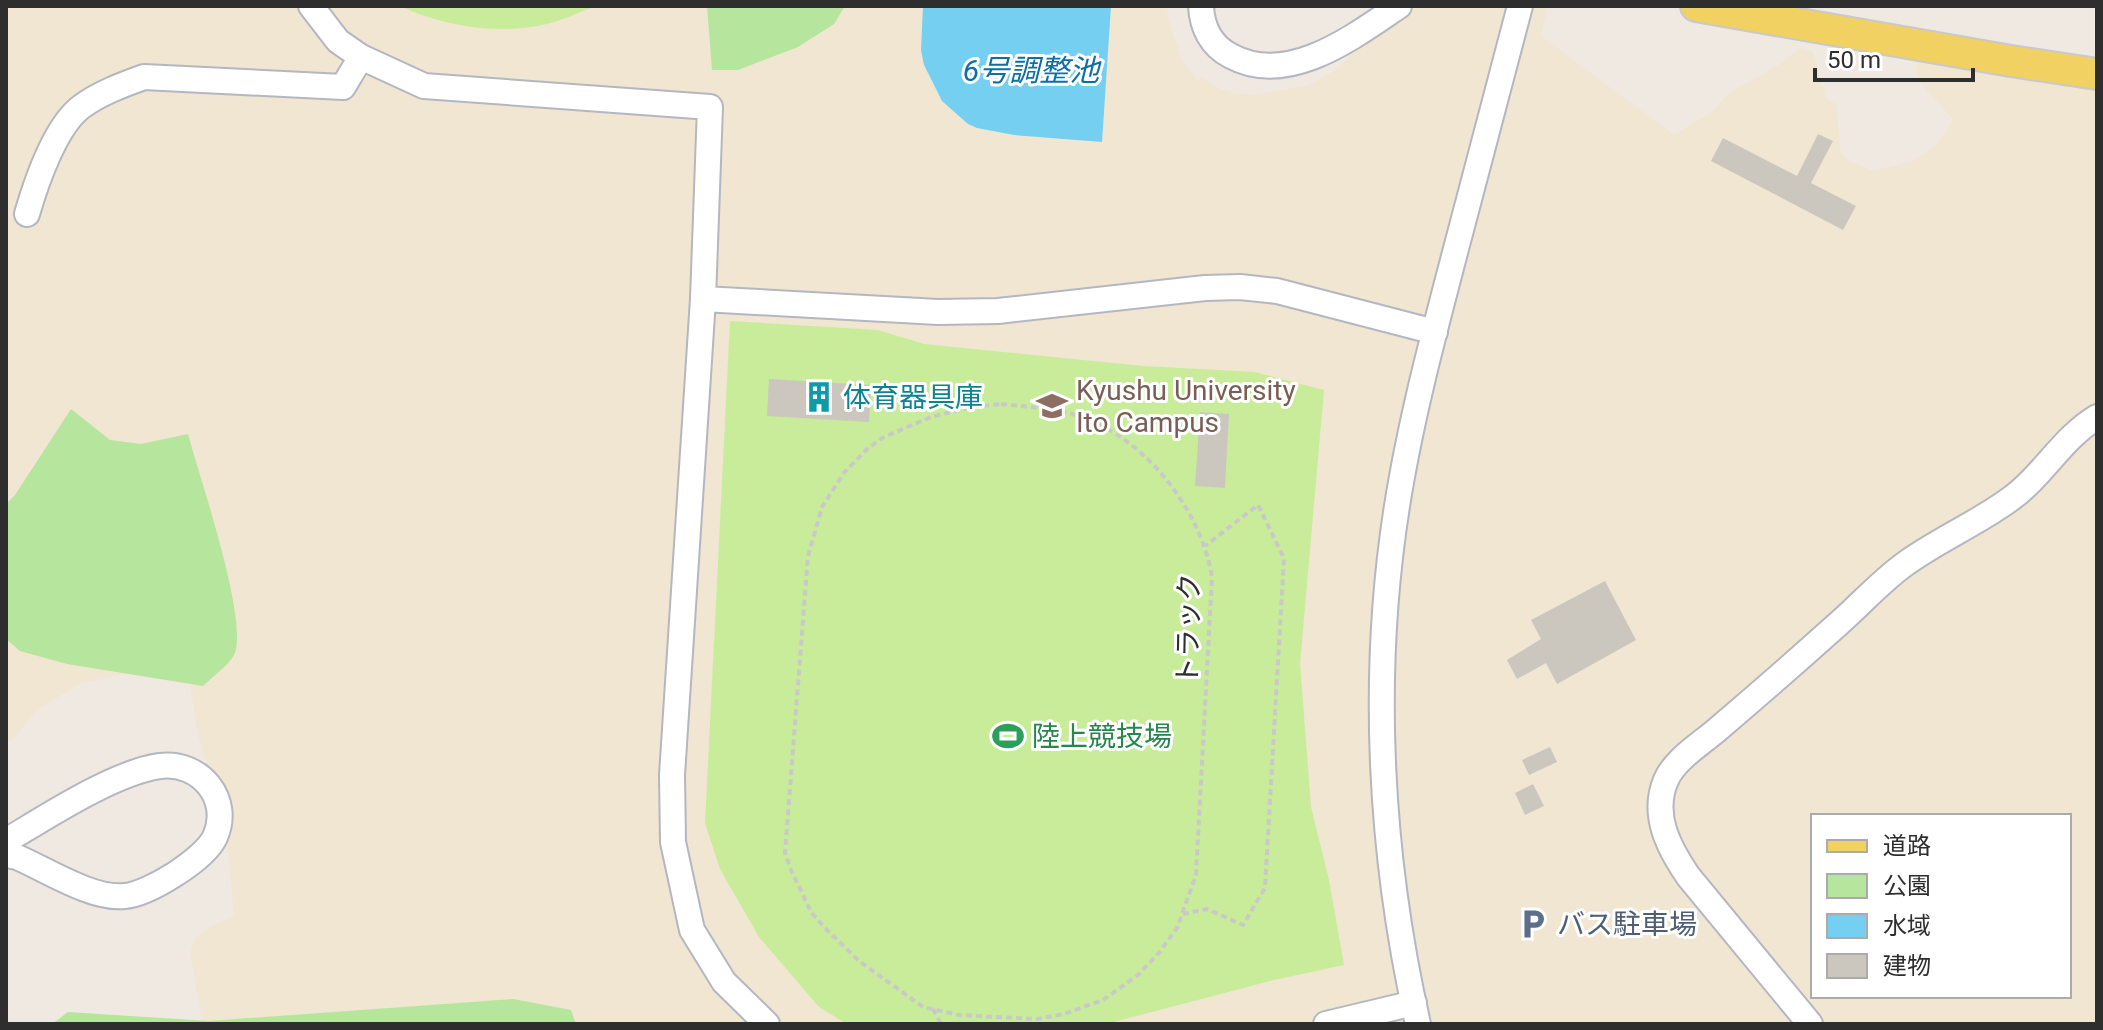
<svg xmlns="http://www.w3.org/2000/svg" width="2103" height="1030" font-family="Roboto,'Noto Sans JP',sans-serif">
	<style>
		.education { fill: #f0e6d1; fill-rule: evenodd }
		.green { fill: #b6e59e }
		.pitch { fill: #c9ec9a }
		.water { fill: #75cff0 }
		.building { fill: #cbc7bf }
		.lines { fill: none; stroke-linecap: round; stroke-linejoin: round }
		.minor-casing { stroke: #b4b7c1; stroke-width: 28 }
		.major-casing { stroke: #c9c9c9; stroke-width: 34 }
		.path { stroke: #c9c9c9; stroke-width: 4; stroke-dasharray: 6 4; stroke-linecap: butt }
		.minor { stroke: #fff; stroke-width: 24 }
		.major { stroke: #f2d163; stroke-width: 30 }
		.labels { text-anchor: middle; stroke-width: 6; stroke-linejoin: round; paint-order: stroke }
		.education-label { font-size: 28px; fill: #785e54; stroke: #fff; text-anchor: start }
		.culture-label { font-size: 28px; fill: #0d838f; stroke: #fff; text-anchor: start }
		.street-label { font-size: 28px; fill: #2e2e2e; stroke: #fff }
		.leisure-label { font-size: 28px; fill: #27864d; stroke: #fff; text-anchor: start }
		.service-label { font-size: 28px; fill: #4e5e75; stroke: #fff; text-anchor: start }
		.water-label { font-size: 30px; font-style: italic; fill: #0d6fa3; stroke: #fff }
	</style>
	<rect width="100%" height="100%" fill="#efe9e1"/>
	<!-- education -->
	<path class="education" d="M6 6H1167L1168 18 1182 60 1198 81 1202 77 1217 88 1239 94 1254 95 1307 86 1333 72 1346 61 1390 6H1548L1541 36 1674 135 1711 113 1728 94 1780 64 1800 48 1813 52 1826 98 1837 105 1840 152 1848 160 1873 171 1911 162 1935 146 1954 120 1921 84 1917 72 1918 54 2018 73 2022 79 2097 87V1024H203L190 953 195 938 210 927 234 916 228 849 222 817 198 734 183 641 135 645 124 674 79 684 37 710 14 738 6 742ZM1813 816H2069V996H1813Z"/>
	<!-- green -->
	<g class="green">
		<path d="M707 6H845L834 24 798 47 738 70H712Z"/>
		<path d="M71 409 110 440 141 444 188 434C199 475 250 624 234 655 228 666 212 677 203 686L67 664 20 651 6 639V504L15 495Z"/>
		<path d="M513 999 571 1010 576 1024H52L68 1012 209 1021Z"/>
	</g>
	<!-- pitch -->
	<g class="pitch">
		<path d="M400 6H596C579 12 560 22 542 25 495 35 444 26 400 6Z"/>
		<path d="M730 321 878 330 924 344 1143 366 1255 372 1324 390 1300 664 1311 807 1329 880 1344 965 1274 980 1106 1024H847L819 1007 759 937 720 869 705 823Z"/>
	</g>
	<!-- water -->
	<path class="water" d="M923 6H1111L1102 142 1014 135 977 128 968 124 942 101 924 65 921 50Z"/>
	<!-- building -->
	<g class="building">
		<path d="M1818 134 1833 141 1811 183 1856 206 1843 230 1711 161 1723 138 1797 176Z"/>
		<path d="M769 379 871 385 869 422 767 416Z"/>
		<path d="M1200 412 1229 414 1225 488 1195 486Z"/>
		<path d="M1605 581 1636 640 1557 684 1546 663 1517 679 1507 660 1541 639 1531 620Z"/>
		<path d="M1550 747 1557 762 1529 775 1522 760Z"/>
		<path d="M1533 784 1544 806 1525 815 1515 793Z"/>
	</g>
	<g class="lines">
		<defs>
			<g id="minor">
				<path d="M311 6 338 41 361 57 424 86 710 107 703 299 672 775 673 842 692 930 724 982 767 1024"/>
				<path d="M1201 6C1202 27 1211 46 1231 56 1288 87 1353 37 1399 6"/>
				<path d="M27 214C36 183 55 127 81 107 100 93 122 85 144 77L343 87 361 57"/>
				<path d="M703 299 938 312 998 311 1205 288 1240 287 1277 291 1435 332"/>
				<path d="M6 841C46 817 115 772 160 766 200 761 232 799 215 837 205 859 149 894 125 896 93 900 47 870 17 857L6 855"/>
				<path d="M1326 1024 1414 1003"/>
				<path d="M1418 1024C1380 856 1370 677 1397 506 1410 424 1431 344 1452 264 1475 178 1497 92 1520 6"/>
				<path d="M1810 1024 1688 876C1669 848 1651 815 1666 780 1675 759 1701 744 1718 729 1758 695 1798 660 1837 625 1860 605 1880 582 1905 564 1938 540 1976 524 2009 500 2042 477 2062 438 2097 417"/>
			</g>
			<path id="major" d="M1696 6 2011 61 2097 74"/>
		</defs>
		<!-- minor casing -->
		<use href="#minor" class="minor-casing"/>
		<!-- major casing -->
		<use href="#major" class="major-casing"/>
		<!-- path -->
		<g class="path">
			<path d="M1001 404C1028 407 1056 408 1081 417 1146 439 1201 510 1212 577L1196 875 1177 928 1158 954 1138 975 1103 1000 1064 1014 1037 1019 959 1015 923 1007 859 961 824 927 811 912 791 870 785 853 808 556 822 507 843 474 868 448 884 437 931 417 972 407Z"/>
			<path d="M1183 914 1207 909 1243 925 1265 888 1284 558 1258 505 1205 546"/>
			<path d="M933 1009 941 1024"/>
		</g>
		<!-- minor -->
		<use href="#minor" class="minor"/>
		<!-- major -->
		<use href="#major" class="major"/>
	</g>
	<!-- icons -->
	<defs>
		<symbol id="building-bare" viewBox="-9 -9 18 18"><path d="M-4-6H4V6H1V3H-1V6H-4ZM-2.5-4.3h1.7v1.8h-1.7ZM.8-4.3h1.7v1.8H.8ZM-2.5-1h1.7V.8h-1.7ZM.8-1h1.7V.8H.8Z" fill="#0f9aa8" stroke="#fff" stroke-width="2.5" paint-order="stroke"/></symbol>
		<symbol id="university-bare" viewBox="-9 -9 18 18"><path d="M0-5L7-2L0 1L-7-2ZM-4 1L0 2.5L4 1V4Q0 6-4 4Z" fill="#8d6e63" stroke="#fff" stroke-width="2.5" paint-order="stroke"/></symbol>
		<symbol id="stadium-bare" viewBox="-9 -9 18 18"><path d="M0-5a6.5 5 0 1 0 0 10a6.5 5 0 1 0 0-10ZM-3.5-1.8h7v3.6h-7Z" fill="#2e9e5b" stroke="#fff" stroke-width="2.5" paint-order="stroke"/></symbol>
		<symbol id="parking-bare" viewBox="-9 -9 18 18"><path d="M-3.5-5.5H1a3.5 3.5 0 0 1 0 7H-1V5.5H-3.5ZM-1-3.4V-.6H.8a1.4 1.4 0 0 0 0-2.8Z" fill="#5c6f8a" stroke="#fff" stroke-width="2.5" paint-order="stroke"/></symbol>
	</defs>
	<g fill-rule="evenodd">
		<use href="#building-bare" x="797" y="375" width="44" height="44"/>
		<use href="#university-bare" x="1030" y="384" width="44" height="44"/>
		<use href="#stadium-bare" x="986" y="714" width="44" height="44"/>
		<use href="#parking-bare" x="1511" y="902" width="44" height="44"/>
	</g>
	<g class="labels">
		<!-- education labels -->
		<g class="education-label">
			<text x="1076" y="400">Kyushu University<tspan x="1076" dy="32">Ito Campus</tspan></text>
		</g>
		<!-- culture labels -->
		<g class="culture-label">
			<text x="843" y="407">体育器具庫</text>
		</g>
		<!-- street labels -->
		<g class="street-label">
			<text transform="translate(1188 629) rotate(-89)" y="10">トラック</text>
		</g>
		<!-- leisure labels -->
		<g class="leisure-label">
			<text x="1032" y="746">陸上競技場</text>
		</g>
		<!-- service labels -->
		<g class="service-label">
			<text x="1557" y="934">バス駐車場</text>
		</g>
		<!-- water labels -->
		<g class="water-label">
			<text x="1031" y="81">6号調整池</text>
		</g>
	</g>
	<!-- border -->
	<rect width="2103" height="1030" fill="none" stroke="#2e2e2e" stroke-width="16"/>
	<!-- legend -->
	<rect x="1811" y="814" width="260" height="184" fill="#ffffff" stroke="#ababab" stroke-width="2"/>
	<rect x="1827" y="840" width="40" height="12" fill="#f2d163" stroke="#ababab" stroke-width="2"/>
	<text x="1883" y="854" font-size="24" fill="#2e2e2e">道路</text>
	<rect x="1827" y="874" width="40" height="24" fill="#b6e59e" stroke="#ababab" stroke-width="2"/>
	<text x="1883" y="894" font-size="24" fill="#2e2e2e">公園</text>
	<rect x="1827" y="914" width="40" height="24" fill="#75cff0" stroke="#ababab" stroke-width="2"/>
	<text x="1883" y="934" font-size="24" fill="#2e2e2e">水域</text>
	<rect x="1827" y="954" width="40" height="24" fill="#cbc7bf" stroke="#ababab" stroke-width="2"/>
	<text x="1883" y="974" font-size="24" fill="#2e2e2e">建物</text>
	<!-- scale -->
	<path d="M1815 68v12h158v-12" fill="none" stroke="#2e2e2e" stroke-width="4"/>
	<text x="1827" y="68" font-size="24" fill="#2e2e2e" stroke="#ffffff" stroke-width="6" paint-order="stroke">50 m</text>
</svg>
